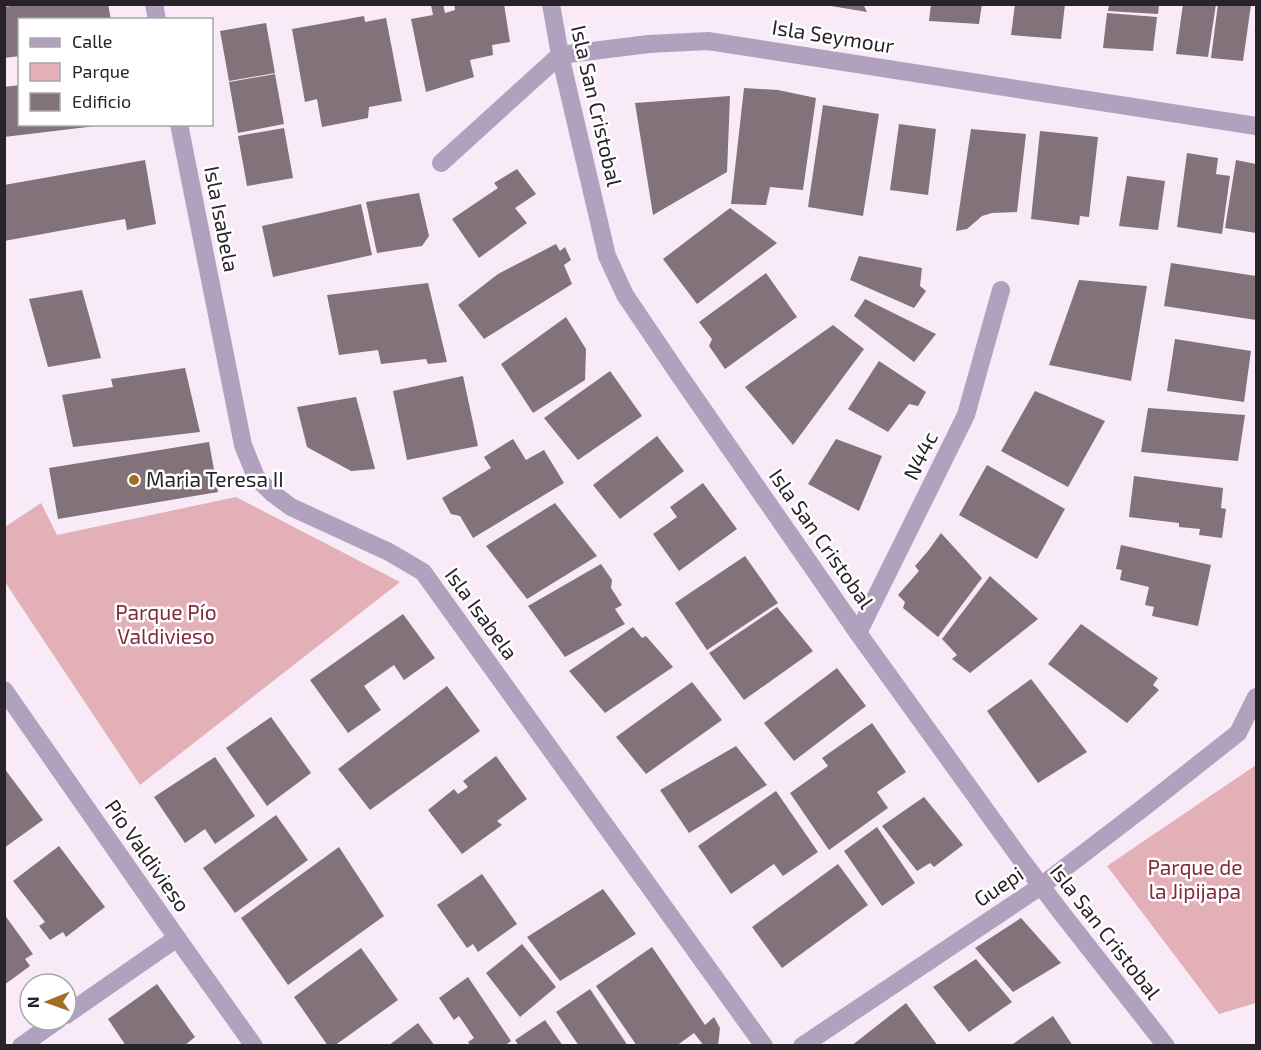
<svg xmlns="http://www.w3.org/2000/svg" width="1261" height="1050" font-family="'Exo 2',sans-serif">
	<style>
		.green { fill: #e3b0b7 }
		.building { fill: #82727a }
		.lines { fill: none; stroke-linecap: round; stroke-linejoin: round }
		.minor { stroke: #b0a2bf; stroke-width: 18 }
		.poi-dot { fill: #a16e24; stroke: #fff; stroke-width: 2 }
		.labels { text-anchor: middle; stroke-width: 5; stroke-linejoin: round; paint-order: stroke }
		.street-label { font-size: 21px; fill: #282328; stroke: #fff }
		.poi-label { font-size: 21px; fill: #282328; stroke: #fff; text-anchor: start }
		.park-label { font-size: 21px; fill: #852940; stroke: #fff }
	</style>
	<rect width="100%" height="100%" fill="#f8ebf7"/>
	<!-- green -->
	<g class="green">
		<path d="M236 497 400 582 140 785 5 582V527L41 503 57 535Z"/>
		<path d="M1256 765V1003L1219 1014 1107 866Z"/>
	</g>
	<!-- building -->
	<g class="building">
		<path d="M25 4H108L111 20H20V56L4 58V7Z"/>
		<path d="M433 4H443L445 13 455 10 454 4H504L510 42 492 45 493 55 470 60 474 77 426 92 411 19 433 15 431 5Z"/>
		<path d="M831 4H863L867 12 831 6Z"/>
		<path d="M931 4H982L979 24 929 21Z"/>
		<path d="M1015 4H1065L1061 39 1011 35Z"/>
		<path d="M1109 4H1159L1158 14 1108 11Z"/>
		<path d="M1183 4H1216L1208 57 1176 54Z"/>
		<path d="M1218 4 1251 5 1243 61 1211 58Z"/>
		<path d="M1107 13 1157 17 1153 51 1103 48Z"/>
		<path d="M364 16 365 22 386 18 402 101 369 107 368 118 322 127 317 99 305 102 292 29Z"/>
		<path d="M266 23 275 73 229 81 220 31Z"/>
		<path d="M275 74 284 124 238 133 229 82Z"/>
		<path d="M20 85V124H96V126L4 137V87Z"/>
		<path d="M744 88 778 90 816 98 803 190 770 187 766 205 731 204Z"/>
		<path d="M730 96 727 172 653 215 635 103Z"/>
		<path d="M823 105 879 114 863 216 808 207Z"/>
		<path d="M899 124 936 129 928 195 890 190Z"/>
		<path d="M284 128 293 178 247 186 238 136Z"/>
		<path d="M971 129 1026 134 1017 212 992 213 982 216 967 229 956 231Z"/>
		<path d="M1040 131 1098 137 1089 217 1080 216 1079 225 1031 219Z"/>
		<path d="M1187 153 1218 158 1216 174 1230 176 1222 234 1177 227Z"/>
		<path d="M145 160 156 224 127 230 125 219 4 241V185Z"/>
		<path d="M1236 160 1256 164V233L1225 228Z"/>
		<path d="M517 169 536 194 515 208 527 223 479 258 452 219 498 188 494 183Z"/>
		<path d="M1127 176 1165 181 1158 230 1119 226Z"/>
		<path d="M419 193 429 236 422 246 377 253 366 202Z"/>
		<path d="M361 204 372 255 273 277 262 226Z"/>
		<path d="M730 208 777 243 697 304 663 259Z"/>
		<path d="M556 244 560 251 565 247 571 260 564 265 572 284 484 339 458 305 498 274Z"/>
		<path d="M859 256 922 268 920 286 926 291 914 308 850 280Z"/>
		<path d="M1171 263 1256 276V320L1164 306Z"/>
		<path d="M766 273 797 317 725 369 709 346 712 339 699 322Z"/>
		<path d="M1079 280 1147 286 1131 381 1049 365Z"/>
		<path d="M428 283 447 362 428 364 426 359 381 364 378 350 339 355 327 295Z"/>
		<path d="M82 290 101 358 48 367 29 299Z"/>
		<path d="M865 299 936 334 914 362 854 316Z"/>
		<path d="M566 317 586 349 585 380 533 413 501 364Z"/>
		<path d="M833 325 864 349 793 445 745 387Z"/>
		<path d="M1175 339 1251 351 1244 402 1167 391Z"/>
		<path d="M879 361 926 392 918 406 909 404 888 432 848 409Z"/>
		<path d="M185 368 200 432 73 447 62 395 113 387 111 379Z"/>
		<path d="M610 371 642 416 578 460 544 418Z"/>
		<path d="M463 376 478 446 407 460 393 391Z"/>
		<path d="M1035 391 1105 421 1068 487 1001 451Z"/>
		<path d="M356 397 375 469 351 471 307 447 297 407Z"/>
		<path d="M1148 408 1245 415 1238 461 1141 452Z"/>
		<path d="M657 436 684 471 620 519 593 485Z"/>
		<path d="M513 439 526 460 544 450 564 483 473 538 460 516 451 514 442 498 491 468 484 457Z"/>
		<path d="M836 439 882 456 859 511 808 484Z"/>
		<path d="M209 442 218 492 58 519 49 468Z"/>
		<path d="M987 465 1065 509 1037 559 959 515Z"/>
		<path d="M1134 476 1223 488 1221 508 1226 509 1222 538 1199 535 1200 529 1179 527V523L1129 517Z"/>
		<path d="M703 483 737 529 679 571 653 534 677 517 670 507Z"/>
		<path d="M555 503 597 556 527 599 486 546Z"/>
		<path d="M941 533 982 578 938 637 903 608 905 602 898 595 919 571 915 566 928 551Z"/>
		<path d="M1121 545 1211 565 1198 626 1152 616 1154 607 1145 605 1149 587 1120 580 1122 570 1116 569Z"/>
		<path d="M745 556 778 603 707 650 675 603Z"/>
		<path d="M601 564 612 580 611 588 622 605 615 609 625 624 565 657 528 606Z"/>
		<path d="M990 576 1038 619 970 673 952 659 957 655 942 639Z"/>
		<path d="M777 607 813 651 744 700 709 653Z"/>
		<path d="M403 614 435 658 404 680 394 665 364 686 381 710 348 733 310 680Z"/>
		<path d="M1081 624 1158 678 1153 685 1159 690 1127 723 1048 664Z"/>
		<path d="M633 627 642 638 646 636 673 667 605 713 569 671Z"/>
		<path d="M837 668 866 706 794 761 764 723Z"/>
		<path d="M1031 679 1087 752 1038 783 987 711Z"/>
		<path d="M692 682 722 720 646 774 616 737Z"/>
		<path d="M447 686 480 731 370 810 338 769Z"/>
		<path d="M271 717 311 773 267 806 226 748Z"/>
		<path d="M872 723 906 772 877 792 888 808 829 850 790 793 828 766 822 758Z"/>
		<path d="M736 746 767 785 689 833 660 790Z"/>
		<path d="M496 756 527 799 497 821 502 825 462 854 428 810 454 789 458 794 468 787 463 781Z"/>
		<path d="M215 757 255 816 215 844 205 829 185 843 154 797Z"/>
		<path d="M4 768 43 820 4 848Z"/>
		<path d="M776 791 818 852 783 876 774 864 731 894 698 846Z"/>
		<path d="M924 797 963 845 934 867 930 863 917 871 882 826Z"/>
		<path d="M276 815 308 860 235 913 203 868Z"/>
		<path d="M877 827 915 883 882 906 844 851Z"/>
		<path d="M59 846 105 907 66 937 63 932 50 940 39 926 45 922 13 881Z"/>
		<path d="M339 847 384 916 288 985 241 918Z"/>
		<path d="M838 864 868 905 782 968 752 927Z"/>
		<path d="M482 874 517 924 478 952 473 944 467 948 437 905Z"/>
		<path d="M603 889 636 934 560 981 527 937Z"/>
		<path d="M4 914 33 954 25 959 30 966 4 985Z"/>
		<path d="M1021 918 1061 963 1013 992 975 948Z"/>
		<path d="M522 944 556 987 520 1017 486 973Z"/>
		<path d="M652 947 705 1025 714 1017 720 1028 718 1046H704L694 1033 676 1046H637L596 986Z"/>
		<path d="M361 948 398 1000 334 1046H328L294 997Z"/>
		<path d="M976 959 1012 1002 969 1032 933 987Z"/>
		<path d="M468 977 511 1041 504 1046H471L468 1042 474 1038 459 1016 454 1020 439 998Z"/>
		<path d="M157 984 195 1037 184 1046H126L108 1019Z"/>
		<path d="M590 989 628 1046H579L556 1012Z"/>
		<path d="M906 1003 938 1046H851Z"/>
		<path d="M1053 1016 1073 1046H1010Z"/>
		<path d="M545 1020 563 1046H519L515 1040Z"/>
		<path d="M418 1023 435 1046H388Z"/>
	</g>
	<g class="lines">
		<!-- minor -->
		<g class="minor">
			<path d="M154 4 157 20"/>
			<path d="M551 4 560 55 607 256 625 295 677 372 858 633 1020 858 1060 911 1166 1046"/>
			<path d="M179 124 243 445 256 477 272 493 291 507 389 552 423 572 764 1046"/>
			<path d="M441 163 560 55 649 44 708 41 1256 126"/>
			<path d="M858 633 966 415 1001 290"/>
			<path d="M4 690 177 938 254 1046"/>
			<path d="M66 1015 177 938"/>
			<path d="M21 1046 58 1020"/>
			<path d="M802 1046 1041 886 1143 808 1238 733 1256 697"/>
		</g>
	</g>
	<!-- markers -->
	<circle class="poi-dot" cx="134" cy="480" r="6"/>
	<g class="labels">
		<!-- street labels -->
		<g class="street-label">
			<text transform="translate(833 37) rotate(9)" y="7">Isla Seymour</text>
			<text transform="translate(596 106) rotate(77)" y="7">Isla San Cristobal</text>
			<text transform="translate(221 219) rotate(79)" y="7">Isla Isabela</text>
			<text transform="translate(921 456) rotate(-64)" y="7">N44c</text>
			<text transform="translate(821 539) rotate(55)" y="7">Isla San Cristobal</text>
			<text transform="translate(481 614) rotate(54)" y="7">Isla Isabela</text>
			<text transform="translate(147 856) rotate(55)" y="7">Pío Valdivieso</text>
			<text transform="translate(999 887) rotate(-34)" y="7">Guepi</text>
			<text transform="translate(1105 932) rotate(52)" y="7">Isla San Cristobal</text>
		</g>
		<!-- poi labels -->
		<g class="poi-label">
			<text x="146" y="487">Maria Teresa II</text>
		</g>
		<!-- park labels -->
		<g class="park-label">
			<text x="166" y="620">Parque Pío<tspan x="166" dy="24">Valdivieso</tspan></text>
			<text x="1195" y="875">Parque de<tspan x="1195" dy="24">la Jipijapa</tspan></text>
		</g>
	</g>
	<!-- border -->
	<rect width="1261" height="1050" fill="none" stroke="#282328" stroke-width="12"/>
	<!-- legend -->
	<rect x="18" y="18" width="195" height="108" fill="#ffffff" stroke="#a9a7a9" stroke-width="1.5"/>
	<rect x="30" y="38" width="30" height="9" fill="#b0a2bf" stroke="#a9a7a9" stroke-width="1.5"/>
	<text x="72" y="48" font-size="18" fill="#282328">Calle</text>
	<rect x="30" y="63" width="30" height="18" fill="#e3b0b7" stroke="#a9a7a9" stroke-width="1.5"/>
	<text x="72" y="78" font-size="18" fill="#282328">Parque</text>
	<rect x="30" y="93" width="30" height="18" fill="#82727a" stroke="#a9a7a9" stroke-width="1.5"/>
	<text x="72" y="108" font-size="18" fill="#282328">Edificio</text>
	<!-- north arrow -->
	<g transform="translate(48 1002) rotate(269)"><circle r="28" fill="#ffffff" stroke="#a9a7a9" stroke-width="1.5"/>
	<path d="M0-4.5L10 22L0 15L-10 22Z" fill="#a16e24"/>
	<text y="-9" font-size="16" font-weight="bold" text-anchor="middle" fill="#282328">N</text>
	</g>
</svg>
